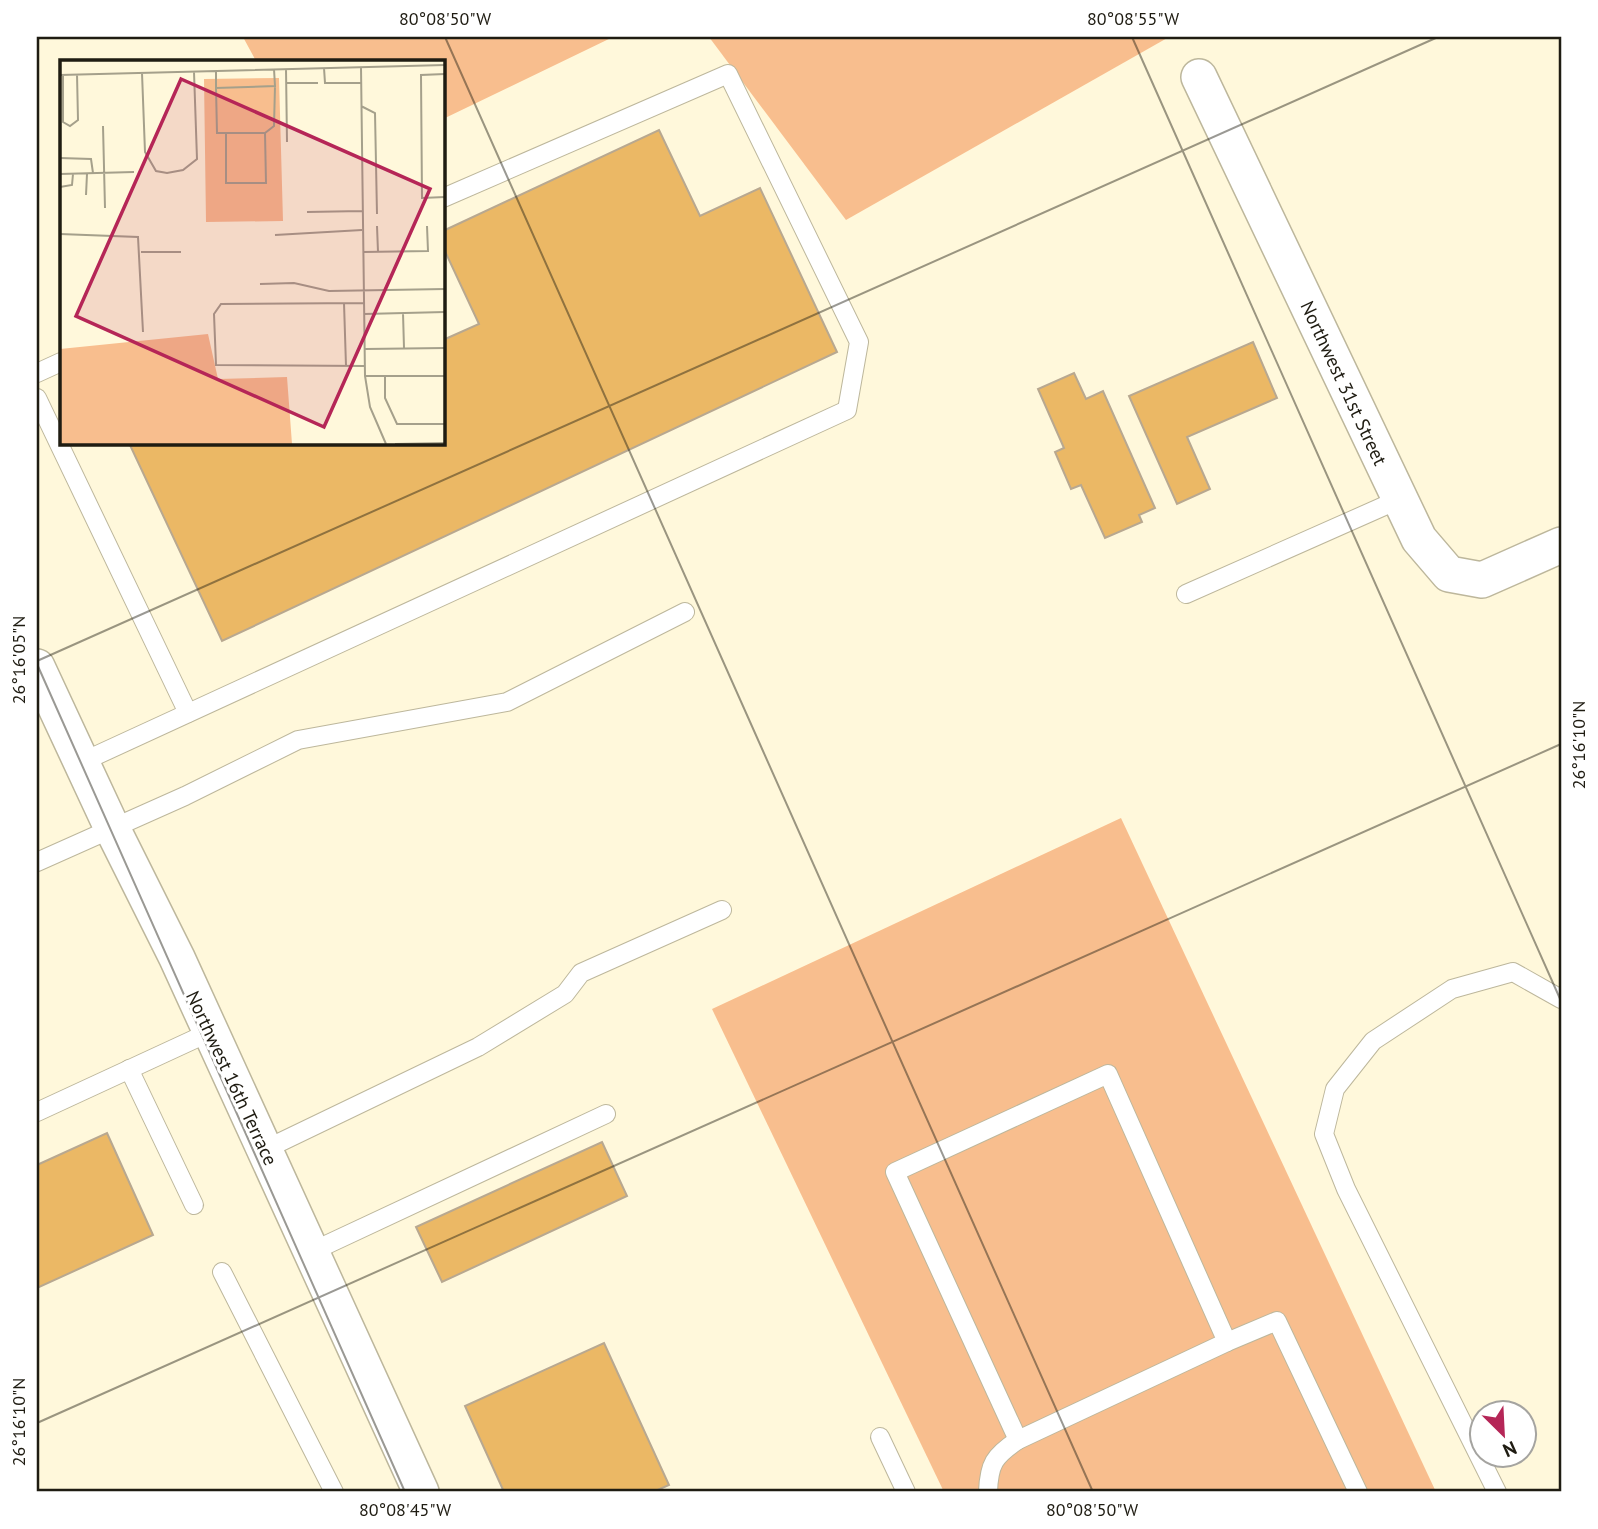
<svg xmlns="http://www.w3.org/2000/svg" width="1598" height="1529" font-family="'PT Sans',sans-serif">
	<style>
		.green { fill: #f8be8e }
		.building { fill: #ebb865; stroke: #b8a890; stroke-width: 2 }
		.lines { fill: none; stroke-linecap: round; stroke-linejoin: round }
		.lane-casing { stroke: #bdb79c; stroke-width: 20 }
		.street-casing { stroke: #bdb79c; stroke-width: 38 }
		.lane { stroke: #fff; stroke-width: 18 }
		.street { stroke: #fff; stroke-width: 35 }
		.ticks { fill: none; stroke: #1f1c12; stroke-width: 2; stroke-opacity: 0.45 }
		.labels { text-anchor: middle; stroke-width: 6; stroke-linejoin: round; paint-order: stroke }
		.street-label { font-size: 19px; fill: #1f1c12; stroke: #fff }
		.inset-road { fill: none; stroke: #a5a08b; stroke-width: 2 }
		.view { fill: #b52657; fill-opacity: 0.15; stroke: #b52657; stroke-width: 3.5 }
		.inset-edge { fill: none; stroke: #1f1c12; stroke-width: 3.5 }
		.neatline { fill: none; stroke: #1f1c12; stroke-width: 2.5 }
		.ticks-label { font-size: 18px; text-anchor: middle; fill: #1f1c12 }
	</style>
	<rect width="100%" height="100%" fill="#fff8db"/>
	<!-- green -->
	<g class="green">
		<path d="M243 37H613L443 119V61H256Z"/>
		<path d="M709 37H1169L846 220Z"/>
		<path d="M1121 818 1436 1492H944L712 1009Z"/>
	</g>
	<!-- building -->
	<g class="building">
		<path d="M659 130 700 216 760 188 837 352 222 641 129 443H443V340L479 324 443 247V231Z"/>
		<path d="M1253 342 1277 398 1187 437 1210 489 1177 504 1129 396Z"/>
		<path d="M1074 373 1086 399 1103 391 1155 508 1139 515 1142 522 1105 538 1081 485 1071 489 1055 452 1064 448 1038 389Z"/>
		<path d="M107 1133 153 1235 37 1288V1165Z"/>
		<path d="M602 1142 627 1196 442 1282 416 1227Z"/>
		<path d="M604 1343 669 1485 653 1492H504L465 1406Z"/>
	</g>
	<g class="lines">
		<defs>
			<g id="lane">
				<path d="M37 373 61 362"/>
				<path d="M37 398 188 713"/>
				<path d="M1186 594 1400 499"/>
				<path d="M82 762 847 410 859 342 728 74 443 198"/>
				<path d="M37 862 185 796 298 740 507 702 685 612"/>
				<path d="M129 1069 194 1205"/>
				<path d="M37 1112 210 1032"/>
				<path d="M264 1150 478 1047 565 994 581 973 722 910"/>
				<path d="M311 1252 606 1114"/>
				<path d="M222 1272 334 1492"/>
				<path d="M880 1437 906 1492"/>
				<path d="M1018 1440 895 1172 1108 1074 1227 1342"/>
				<path d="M988 1492C989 1464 994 1456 1018 1440L1227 1342 1277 1321 1358 1492"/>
				<path d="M1497 1492 1346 1189 1324 1134 1335 1089 1373 1041 1452 989 1513 972 1561 999"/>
			</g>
			<g id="street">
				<path d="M1199 77 1419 539 1449 574 1482 580 1561 545"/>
				<path d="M37 667 112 828 177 958 421 1492"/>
			</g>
		</defs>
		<!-- lane casing -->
		<use href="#lane" class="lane-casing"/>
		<!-- street casing -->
		<use href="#street" class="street-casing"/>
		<!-- lane -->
		<use href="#lane" class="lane"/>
		<!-- street -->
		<use href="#street" class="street"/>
	</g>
	<!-- ticks -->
	<path class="ticks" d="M445 37 1093 1492M1132 37 1561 1001M37 661 1438 37M37 664 405 1492M37 1423 1561 744"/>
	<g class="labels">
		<!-- street labels -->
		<g class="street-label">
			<text transform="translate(1344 383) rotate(65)" y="7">Northwest 31st Street</text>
			<text transform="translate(232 1078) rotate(65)" y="7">Northwest 16th Terrace</text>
		</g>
	</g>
	<!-- overview -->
	<g transform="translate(60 60)">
		<rect width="385" height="385" fill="#fff8db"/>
		<path d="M219 18 223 161 146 162 144 19ZM148 274 158 319 227 317 232 384H0V289Z" fill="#f8be8e"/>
		<path class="inset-road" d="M301 7 305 316 310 347 326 384M264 8 265 23H301M226 9 227 82M156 11V28L215 26 214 9M82 13 85 92 96 111 107 113 123 110 137 99 134 12M385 14 361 15 362 138 385 137M0 15 385 5M3 15V62L10 66 18 60 17 14M226 23H258M156 28 157 73H205L214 66 215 26M301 46 315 53 317 154M43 66 45 148M166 73V123H206L205 73M0 98 31 99 33 113M0 114 74 112M0 127 12 125 13 114M26 135 27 114M247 152 302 151M317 166 318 192M0 174 78 177 83 272M215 175 302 170M81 192H121M303 192 368 191 367 166M200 224 234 223 269 231 385 229M284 243 286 306M304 243 161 244 154 254 156 305 305 306M343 253 344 288M304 254 385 252M305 289 385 288M305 316H385M325 316V338L337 364H385M335 384 385 383"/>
		<path class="view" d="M121 19 370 129 264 367 16 256Z"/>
		<rect width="385" height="385" class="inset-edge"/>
	</g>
	<!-- border -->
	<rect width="1598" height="1529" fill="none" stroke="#ffffff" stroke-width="77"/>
	<!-- north arrow -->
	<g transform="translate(1503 1434) rotate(156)"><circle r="33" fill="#ffffff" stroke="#a5a4a0" stroke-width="2"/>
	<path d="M0-5L12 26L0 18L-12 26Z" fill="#b52657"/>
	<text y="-10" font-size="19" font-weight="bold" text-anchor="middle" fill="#1f1c12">N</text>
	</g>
	<rect x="38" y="38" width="1522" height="1452" class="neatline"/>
	<g class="ticks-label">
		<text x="445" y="25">80°08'50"W</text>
		<text x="1133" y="25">80°08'55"W</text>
		<text transform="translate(19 660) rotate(-90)" y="6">26°16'05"N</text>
		<text transform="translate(1579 745) rotate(-90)" y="6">26°16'10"N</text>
		<text transform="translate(19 1422) rotate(-90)" y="6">26°16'10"N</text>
		<text x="405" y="1516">80°08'45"W</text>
		<text x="1092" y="1516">80°08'50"W</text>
	</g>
</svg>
